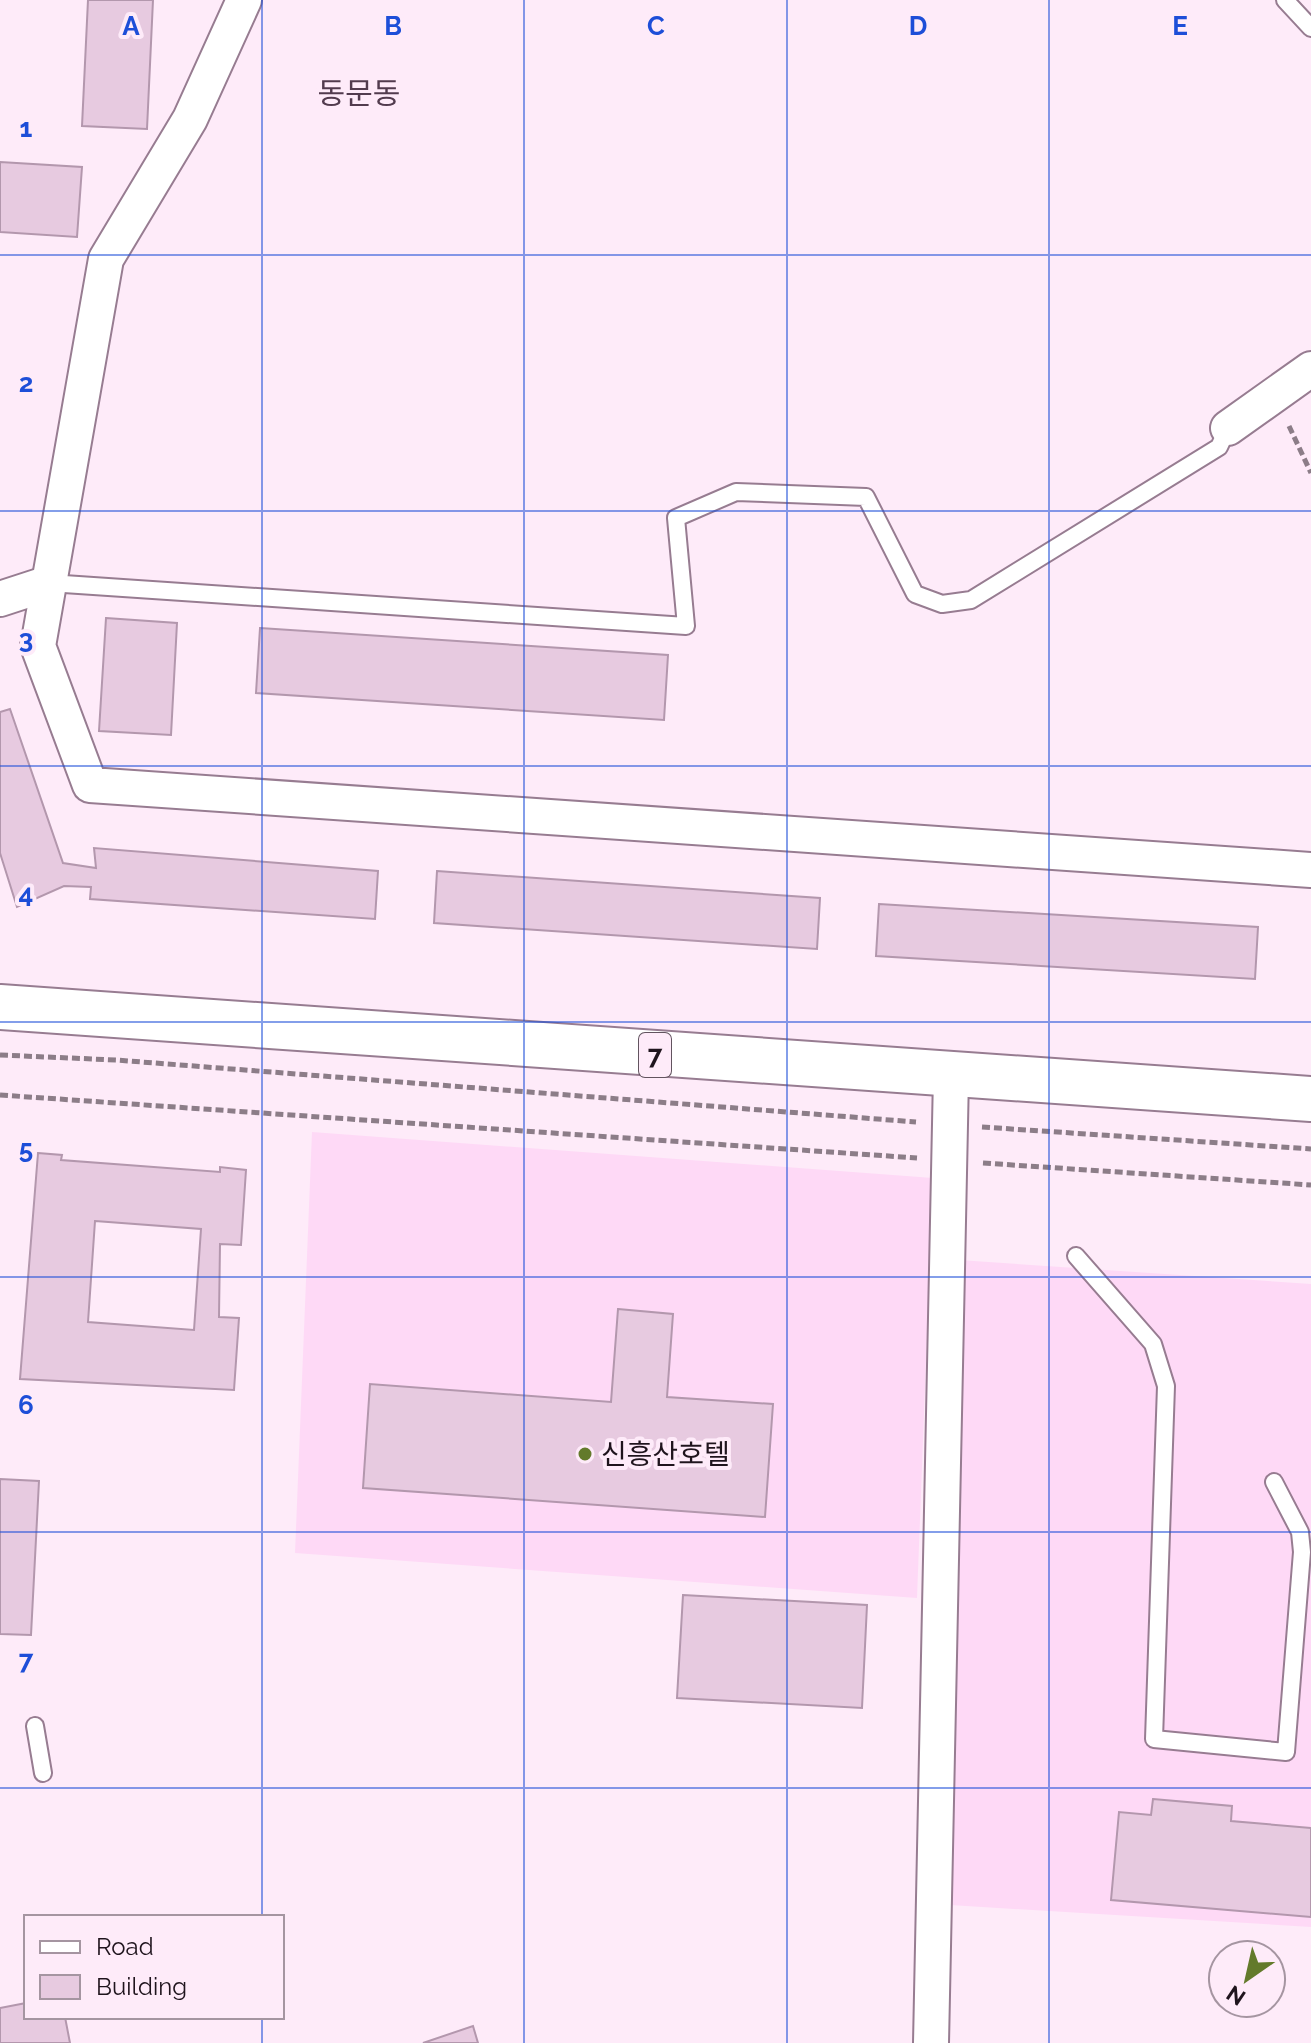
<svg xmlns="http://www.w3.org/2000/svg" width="1311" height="2043" font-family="Raleway,'Noto Sans KR',sans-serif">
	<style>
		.built { fill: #fed9f6 }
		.building { fill: #e7cae0; stroke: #b397ad; stroke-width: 2; fill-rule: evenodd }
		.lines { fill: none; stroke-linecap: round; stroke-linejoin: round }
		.service-casing { stroke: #977c91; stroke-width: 20 }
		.minor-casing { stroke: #977c91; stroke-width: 38 }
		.trunk-casing { stroke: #977c91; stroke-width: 48 }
		.path { stroke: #8c7d88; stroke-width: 5; stroke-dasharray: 8 4; stroke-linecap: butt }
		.service { stroke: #fff; stroke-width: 16 }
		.minor { stroke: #fff; stroke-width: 34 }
		.trunk { stroke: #fff; stroke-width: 44 }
		.grid { fill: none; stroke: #1d4ed8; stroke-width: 2; stroke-opacity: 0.55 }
		.poi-dot { fill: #637a2b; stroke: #feebf9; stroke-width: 3 }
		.labels { text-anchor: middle; stroke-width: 8; stroke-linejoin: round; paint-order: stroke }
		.shield { fill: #feebf9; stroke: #62545f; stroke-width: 2 }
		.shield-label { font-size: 26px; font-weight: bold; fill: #1f141d }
		.poi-label { font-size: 28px; fill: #1f141d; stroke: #feebf9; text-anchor: start }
		.neighbourhood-label { font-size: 30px; fill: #523b4e; stroke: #feebf9 }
		.grid-label { font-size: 26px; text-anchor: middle; font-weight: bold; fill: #1d4ed8; stroke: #feebf9; stroke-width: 8; stroke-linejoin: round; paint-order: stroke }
	</style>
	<rect width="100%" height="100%" fill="#feebf9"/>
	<!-- built -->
	<g class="built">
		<path d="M312 1132 933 1178 917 1598 295 1553Z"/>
		<path d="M959 1260 1311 1284V1927L950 1905Z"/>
	</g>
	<!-- building -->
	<g class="building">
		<path d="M88 0H153L147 129 82 126Z"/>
		<path d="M0 162 82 167 77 237 0 232Z"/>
		<path d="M106 618 177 623 171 735 99 731Z"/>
		<path d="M260 628 668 655 664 720 256 693Z"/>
		<path d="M10 709 63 863 96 868 94 848 378 871 375 919 90 899 91 887 64 886 17 907 0 853V712Z"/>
		<path d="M437 871 820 898 817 949 434 923Z"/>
		<path d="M879 904 1258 927 1255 979 876 956Z"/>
		<path d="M38 1153 62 1155 61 1160 220 1172V1167L246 1170 241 1245 220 1244 219 1317 239 1318 234 1390 20 1379ZM95 1221 201 1229 194 1330 88 1322Z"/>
		<path d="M618 1309 673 1314 667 1397 773 1404 765 1517 363 1488 370 1384 611 1402Z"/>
		<path d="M0 1479 39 1481 31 1635 0 1634Z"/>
		<path d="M683 1595 867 1605 862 1708 677 1698Z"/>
		<path d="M1153 1799 1232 1806 1231 1821 1311 1828V1917L1111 1900 1119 1812 1151 1815Z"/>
		<path d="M26 2003V2017H65L70 2043H0V2008Z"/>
		<path d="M473 2026 478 2043H423Z"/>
	</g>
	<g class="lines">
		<defs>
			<g id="service">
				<path d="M1285 0 1311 28"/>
				<path d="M49 583 686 626 676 518 736 492 866 497 915 594 942 604 971 600 1219 447 1228 428"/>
				<path d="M1076 1256 1153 1344 1166 1386 1154 1739 1286 1752 1302 1552 1300 1532 1274 1482"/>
				<path d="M35 1726 43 1773"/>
			</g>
			<g id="minor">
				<path d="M244 0 190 119 106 259 38 646 90 785 1311 870"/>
				<path d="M1228 428 1311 369"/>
				<path d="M0 599 49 583"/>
				<path d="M931 2043 951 1076"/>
			</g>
			<path id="trunk" d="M0 1007 1311 1099"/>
		</defs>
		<!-- service casing -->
		<use href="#service" class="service-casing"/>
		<!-- minor casing -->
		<use href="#minor" class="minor-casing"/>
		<!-- trunk casing -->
		<use href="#trunk" class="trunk-casing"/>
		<!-- path -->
		<g class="path">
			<path d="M1289 426 1311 473"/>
			<path d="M0 1055 116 1060 916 1122"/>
			<path d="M0 1095 917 1158"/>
			<path d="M982 1127 1311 1149"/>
			<path d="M983 1163 1311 1185"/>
		</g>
		<!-- service -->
		<use href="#service" class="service"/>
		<!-- minor -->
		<use href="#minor" class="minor"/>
		<!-- trunk -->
		<use href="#trunk" class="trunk"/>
	</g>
	<!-- grid -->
	<path class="grid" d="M262 0V1917M524 0V2043M787 0V2043M1049 0V2043M0 255H1311M0 511H1311M0 766H1311M0 1022H1311M0 1277H1311M0 1532H1311M0 1788H1311M262 2017V2043"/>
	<!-- markers -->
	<circle class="poi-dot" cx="585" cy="1454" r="8"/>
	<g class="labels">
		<!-- shield labels -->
		<rect class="shield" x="639" y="1033" width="32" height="44" rx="6"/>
		<g class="shield-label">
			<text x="655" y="1064">7</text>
		</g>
		<!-- poi labels -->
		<g class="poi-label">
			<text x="601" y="1464">신흥산호텔</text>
		</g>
		<!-- neighbourhood labels -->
		<g class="neighbourhood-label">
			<text x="359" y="104">동문동</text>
		</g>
	</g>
	<g class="grid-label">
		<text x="131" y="35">A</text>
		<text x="393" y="35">B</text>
		<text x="656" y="35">C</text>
		<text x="918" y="35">D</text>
		<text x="1180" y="35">E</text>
		<text x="26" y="137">1</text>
		<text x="26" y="392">2</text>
		<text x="26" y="648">3</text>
		<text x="26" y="903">4</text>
		<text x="26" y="1158">5</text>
		<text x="26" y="1414">6</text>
		<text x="26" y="1669">7</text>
	</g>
	<!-- legend -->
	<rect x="24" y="1915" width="260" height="104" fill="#feebf9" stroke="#a595a1" stroke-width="2"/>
	<rect x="40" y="1941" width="40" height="12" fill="#ffffff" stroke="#a595a1" stroke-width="2"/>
	<text x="96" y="1955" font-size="24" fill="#1f141d">Road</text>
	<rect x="40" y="1975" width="40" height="24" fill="#e7cae0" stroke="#a595a1" stroke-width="2"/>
	<text x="96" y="1995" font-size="24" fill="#1f141d">Building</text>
	<!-- north arrow -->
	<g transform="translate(1247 1979) rotate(214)"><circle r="38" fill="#feebf9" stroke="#a595a1" stroke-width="2"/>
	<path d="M0-6L14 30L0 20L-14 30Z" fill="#637a2b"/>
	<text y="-12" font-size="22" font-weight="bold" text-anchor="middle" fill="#1f141d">N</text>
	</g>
</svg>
